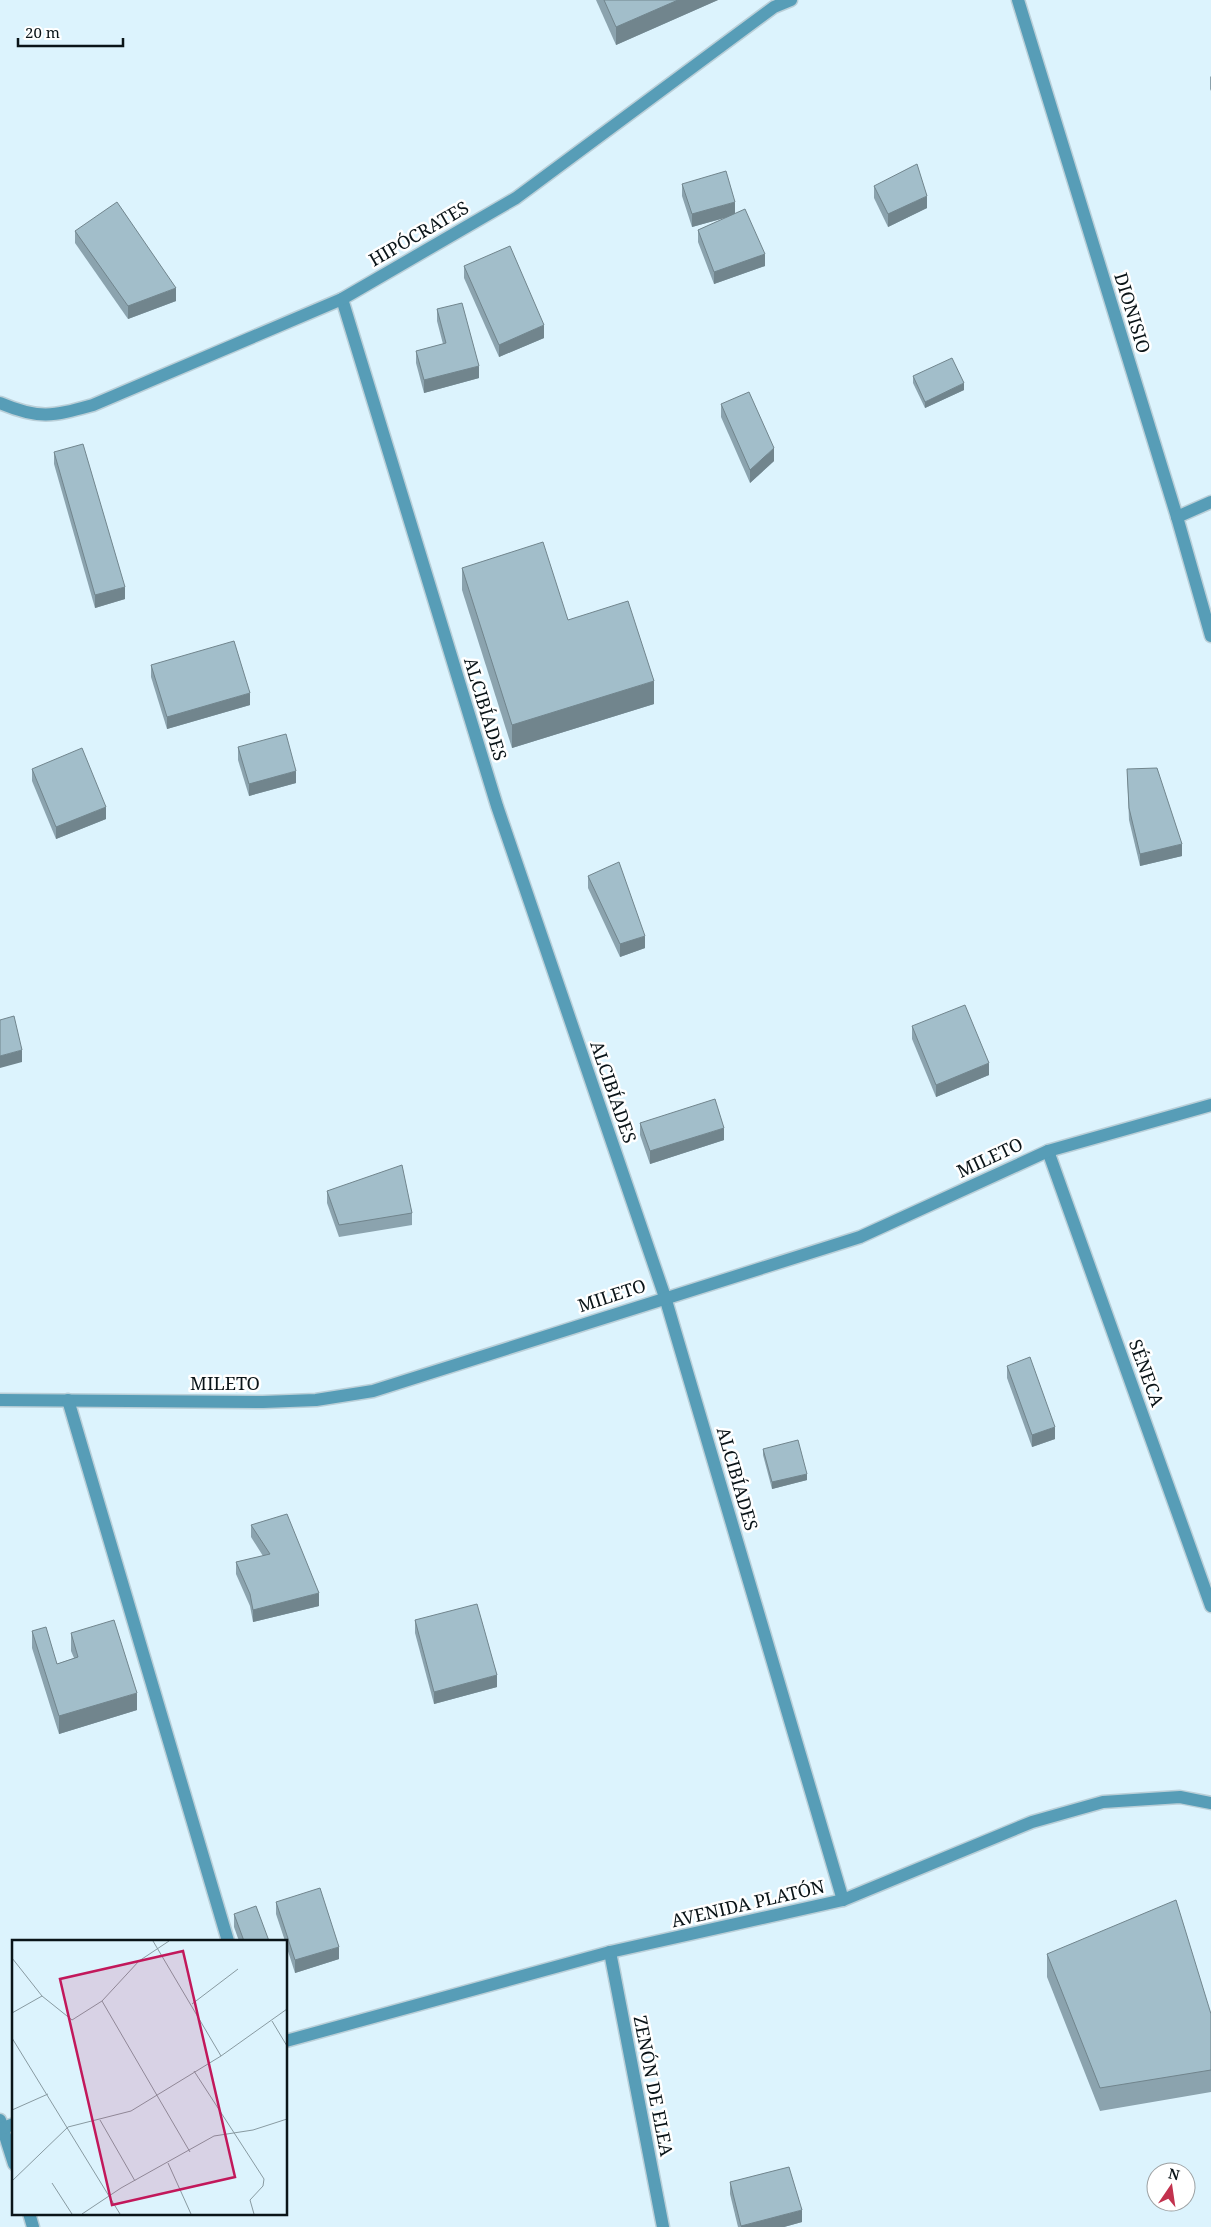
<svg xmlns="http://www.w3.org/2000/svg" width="1211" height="2227" font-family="'Noto Serif',serif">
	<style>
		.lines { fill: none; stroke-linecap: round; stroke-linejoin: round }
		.minor-casing { stroke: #bacfd8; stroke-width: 15 }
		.tertiary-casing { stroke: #bacfd8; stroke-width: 15 }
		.minor { stroke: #579db7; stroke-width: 12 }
		.tertiary { stroke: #579db7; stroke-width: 12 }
		.wall { fill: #8ba3ae }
		.shaded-wall { fill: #71858d }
		.building { fill: #a2beca; stroke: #71858d }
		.labels { text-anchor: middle; stroke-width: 5; stroke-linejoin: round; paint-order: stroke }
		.street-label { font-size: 18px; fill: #0a1418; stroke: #fff }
		.inset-road { fill: none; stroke: #889aa1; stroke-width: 1 }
		.view { fill: #c2185b; fill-opacity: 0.15; stroke: #c2185b; stroke-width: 2.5 }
		.inset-edge { fill: none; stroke: #0a1418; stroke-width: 2.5 }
	</style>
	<rect width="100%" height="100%" fill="#dcf3fd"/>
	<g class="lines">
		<defs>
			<g id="minor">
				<path d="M1018 0 1177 517 1211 636"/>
				<path d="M342 299 497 806 665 1297 843 1900"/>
				<path d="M0 403C40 420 53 416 93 405L342 299 516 198 774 7 791 0"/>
				<path d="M1177 517 1211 502"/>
				<path d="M1048 1151 1211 1606"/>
				<path d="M0 1400 263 1402 316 1400 373 1391 860 1237 1048 1151 1211 1105"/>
				<path d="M68 1400 228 1941"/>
				<path d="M610 1952 663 2227"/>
				<path d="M0 2120 14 2164"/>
				<path d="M29 2213 33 2227"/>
			</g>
			<g id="tertiary">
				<path d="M286 2041 610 1952 843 1900 1032 1822 1103 1802 1180 1797 1211 1803"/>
				<path d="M0 2129 14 2124"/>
			</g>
		</defs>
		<!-- minor casing -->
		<use href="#minor" class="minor-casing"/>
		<!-- tertiary casing -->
		<use href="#tertiary" class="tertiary-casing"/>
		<!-- minor -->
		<use href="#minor" class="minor"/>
		<!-- tertiary -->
		<use href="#tertiary" class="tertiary"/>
	</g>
	<!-- wall -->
	<g class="wall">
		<path d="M596 0H718L616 45Z"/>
		<path d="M1211 76V91L1210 89V77Z"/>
		<path d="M682 184 735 214 765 266 714 284 698 242V230L728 217 692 227 682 196Z"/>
		<path d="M874 186 927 208 888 227 874 198Z"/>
		<path d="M75 231 176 301 128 319 75 243Z"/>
		<path d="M464 266 544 338 499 357 464 278Z"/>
		<path d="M437 309 479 378 424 393 416 363V351L443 344 437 321Z"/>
		<path d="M913 376 964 390 925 408 913 383Z"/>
		<path d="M721 404 774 461 750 483 721 417Z"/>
		<path d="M54 452 125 599 95 608 54 464Z"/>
		<path d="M462 568 568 620 654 704 512 748 462 590Z"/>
		<path d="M151 665 250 705 167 729 151 677Z"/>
		<path d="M238 747 296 783 249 796 238 760Z"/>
		<path d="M32 769 106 819 56 839 32 781Z"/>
		<path d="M1127 769 1182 856 1140 866 1129 820Z"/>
		<path d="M588 876 645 948 620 957 588 888Z"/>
		<path d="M912 1026 989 1075 936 1097 912 1039Z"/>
		<path d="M640 1123 724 1140 650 1164 640 1135Z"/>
		<path d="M327 1191 412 1213V1225L339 1237 327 1203Z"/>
		<path d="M1007 1366 1055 1439 1032 1447 1007 1378Z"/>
		<path d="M763 1449 807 1480 772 1489 763 1455Z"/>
		<path d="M251 1525 319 1606 253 1622 250 1606 236 1574V1562L263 1556 251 1537Z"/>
		<path d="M415 1620 497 1687 434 1704 415 1633Z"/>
		<path d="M32 1631 57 1664 74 1658 71 1651V1633L137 1710 59 1734 32 1648Z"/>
		<path d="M276 1902 339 1959 295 1973 286 1945V1941H285L276 1914Z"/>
		<path d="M234 1914 269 1941H239L234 1927Z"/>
		<path d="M1047 1954 1211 2014V2092L1100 2111 1047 1977Z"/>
		<path d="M730 2182 802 2222 784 2227H738L730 2194Z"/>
	</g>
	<!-- shaded-wall -->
	<g class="shaded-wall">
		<path d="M678 0H718L616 45V27Z"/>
		<path d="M927 196V208L888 227V214Z"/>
		<path d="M735 202V215L692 227V214Z"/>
		<path d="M765 254V266L714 284V272Z"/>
		<path d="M176 288V301L128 319V306Z"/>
		<path d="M544 325V338L499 357V345Z"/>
		<path d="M479 366V378L424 393V380Z"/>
		<path d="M964 383V390L925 408V402Z"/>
		<path d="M774 448V461L750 483V470Z"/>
		<path d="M125 587V599L95 608V595Z"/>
		<path d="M654 681V704L512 748V725Z"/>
		<path d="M250 693V705L167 729V717Z"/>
		<path d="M296 771V783L249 796V784Z"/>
		<path d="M106 807V819L56 839V827Z"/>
		<path d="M1182 844V856L1140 866V854Z"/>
		<path d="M645 936V948L620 957V944Z"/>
		<path d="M22 1050V1062L0 1068V1056Z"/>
		<path d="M989 1063V1075L936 1097V1085Z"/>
		<path d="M724 1128V1140L650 1164V1151Z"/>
		<path d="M1055 1427V1439L1032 1447V1435Z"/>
		<path d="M807 1474V1480L772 1489V1482Z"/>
		<path d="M319 1593V1606L253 1622V1610Z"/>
		<path d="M497 1675V1687L434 1704V1692Z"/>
		<path d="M137 1693V1710L59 1734V1716Z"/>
		<path d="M339 1947V1959L295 1973V1960Z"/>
		<path d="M802 2210V2222L784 2227H741V2226Z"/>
	</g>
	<!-- building -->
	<g class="building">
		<path d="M604 0H678L616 27Z"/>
		<path d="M917 164 927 196 888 214 874 186Z"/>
		<path d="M726 171 735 202 692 214 682 184Z"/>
		<path d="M117 202 176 288 128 306 75 231Z"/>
		<path d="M745 209 765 254 714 272 698 230Z"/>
		<path d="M510 246 544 325 499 345 464 266Z"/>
		<path d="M462 303 479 366 424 380 416 351 446 343 437 309Z"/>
		<path d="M952 358 964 383 925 402 913 376Z"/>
		<path d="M749 392 774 448 750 470 721 404Z"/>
		<path d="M83 444 125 587 95 595 54 452Z"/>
		<path d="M543 542 568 620 628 601 654 681 512 725 462 568Z"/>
		<path d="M234 641 250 693 167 717 151 665Z"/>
		<path d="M286 734 296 771 249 784 238 747Z"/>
		<path d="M82 748 106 807 56 827 32 769Z"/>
		<path d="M1157 768 1182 844 1140 854 1129 808 1127 769Z"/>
		<path d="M619 862 645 936 620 944 588 876Z"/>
		<path d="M965 1005 989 1063 936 1085 912 1026Z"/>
		<path d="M14 1016 22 1050 0 1056V1020Z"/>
		<path d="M715 1099 724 1128 650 1151 640 1123Z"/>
		<path d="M402 1165 412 1213 339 1225 327 1191Z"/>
		<path d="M1030 1357 1055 1427 1032 1435 1007 1366Z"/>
		<path d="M798 1440 807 1474 772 1482 763 1449Z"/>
		<path d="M287 1514 319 1593 253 1610 250 1594 236 1562 270 1554 251 1525Z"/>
		<path d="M477 1604 497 1675 434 1692 415 1620Z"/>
		<path d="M114 1620 137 1693 59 1716 32 1631 46 1627 57 1664 78 1657 71 1633Z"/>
		<path d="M320 1888 339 1947 295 1960 276 1902Z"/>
		<path d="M1176 1900 1211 2014V2070L1100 2088 1047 1954Z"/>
		<path d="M256 1906 269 1941H244L234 1914Z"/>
		<path d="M789 2167 802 2210 741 2226 730 2182Z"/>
	</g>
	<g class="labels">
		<!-- street labels -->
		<g class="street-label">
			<text transform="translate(419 234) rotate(-30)" y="6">HIPÓCRATES</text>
			<text transform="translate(1132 313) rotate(73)" y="6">DIONISIO</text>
			<text transform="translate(485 709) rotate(73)" y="6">ALCIBÍADES</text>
			<text transform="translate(613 1092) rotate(71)" y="6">ALCIBÍADES</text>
			<text transform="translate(990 1158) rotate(-25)" y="6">MILETO</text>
			<text transform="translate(612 1296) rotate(-18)" y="6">MILETO</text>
			<text transform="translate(1146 1373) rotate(70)" y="6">SÉNECA</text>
			<text x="225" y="1390">MILETO</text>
			<text transform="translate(737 1479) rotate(74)" y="6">ALCIBÍADES</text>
			<text transform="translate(748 1904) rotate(-13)" y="6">AVENIDA PLATÓN</text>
			<text transform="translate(653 2086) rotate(79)" y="6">ZENÓN DE ELEA</text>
		</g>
	</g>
	<!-- overview -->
	<g transform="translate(12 1940)">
		<rect width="275" height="275" fill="#dcf3fd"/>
		<path class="inset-road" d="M141 1 209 116M0 18 30 56 60 80 90 61 127 21 157 1M90 61 178 212M180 64 226 29M0 73 30 56M260 81 275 106M0 98 108 274M182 131 252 239 251 246 238 260 242 274M0 170 36 154M88 180 123 241M156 223 179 274M0 241 56 187 119 171 209 116 275 69M40 243 60 274M70 274 109 248 202 196 241 190 275 179"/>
		<path class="view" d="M171 11 223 237 100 265 48 39Z"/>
		<rect width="275" height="275" class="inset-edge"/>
	</g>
	<!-- north arrow -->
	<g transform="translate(1171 2187) rotate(13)"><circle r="24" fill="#ffffff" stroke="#9da1a3"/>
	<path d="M0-4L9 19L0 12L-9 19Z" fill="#c2324e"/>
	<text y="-8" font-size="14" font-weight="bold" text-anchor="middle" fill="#0a1418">N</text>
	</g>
	<!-- scale -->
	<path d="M18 38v8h105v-8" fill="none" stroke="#0a1418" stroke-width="2.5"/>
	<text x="25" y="38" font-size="15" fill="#0a1418" stroke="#ffffff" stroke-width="4" paint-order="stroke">20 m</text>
</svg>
